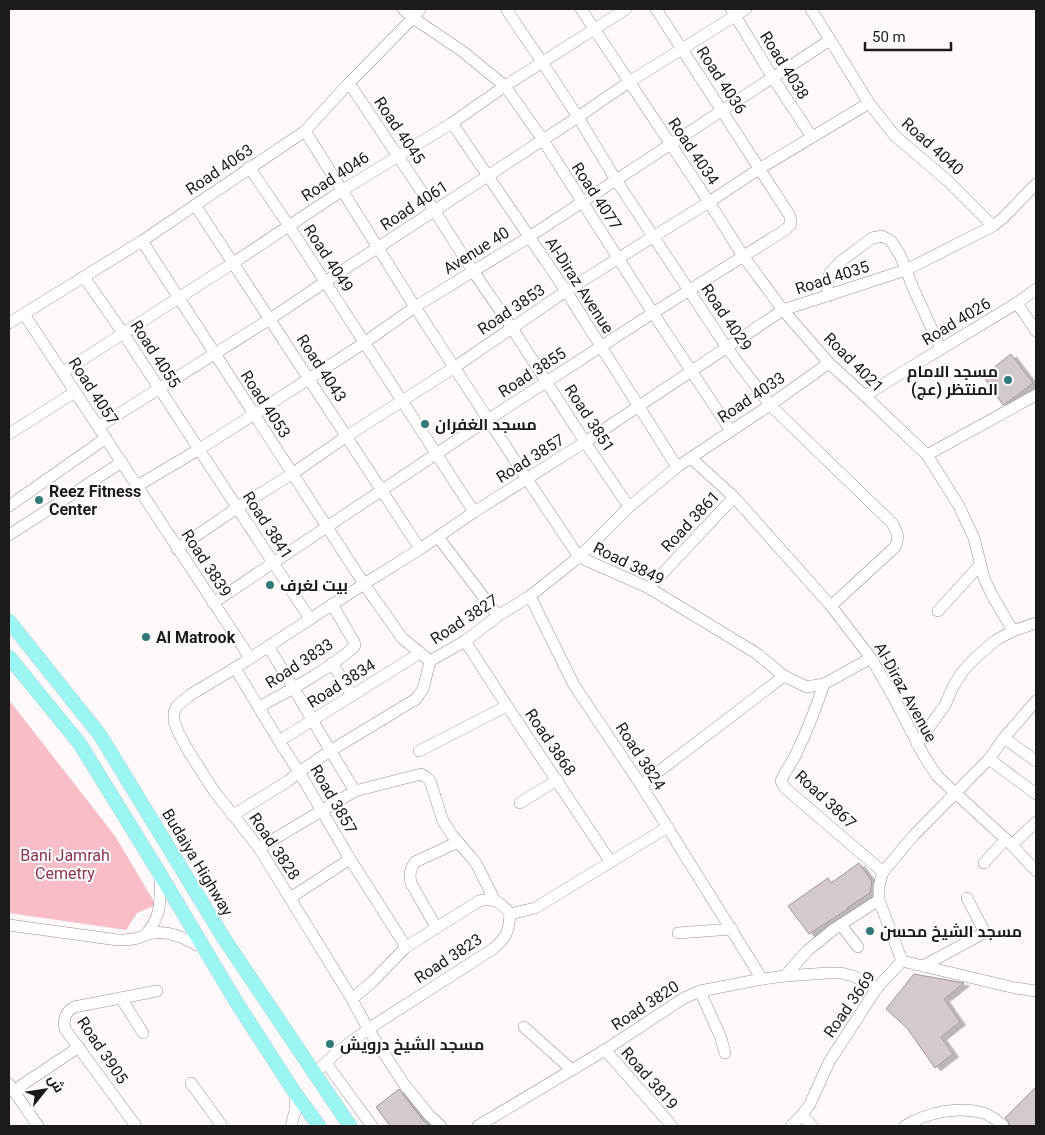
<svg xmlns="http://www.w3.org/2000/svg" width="1045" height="1135" font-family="Roboto,Cairo,sans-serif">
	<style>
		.green { fill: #f9bdc8 }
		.building { fill: #d4cacb; stroke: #9f9597; filter: url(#shadow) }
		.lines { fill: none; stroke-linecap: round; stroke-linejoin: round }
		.minor-casing { stroke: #999091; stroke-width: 12 }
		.major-casing { stroke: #d6d6d6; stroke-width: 15 }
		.minor { stroke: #fff; stroke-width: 11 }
		.major { stroke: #9bf5f2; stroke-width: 14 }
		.poi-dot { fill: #327a77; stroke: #fff; stroke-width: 2 }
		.labels { text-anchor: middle; stroke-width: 4; stroke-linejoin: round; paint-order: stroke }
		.street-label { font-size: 16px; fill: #1d1a1a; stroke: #fff }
		.poi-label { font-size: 16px; font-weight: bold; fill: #1d1a1a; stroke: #fff; text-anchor: start }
		.park-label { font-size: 16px; fill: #8b334c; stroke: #fff }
	</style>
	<defs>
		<filter id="shadow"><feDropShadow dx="5.5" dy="3" stdDeviation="0" flood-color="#0004"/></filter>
	</defs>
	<rect width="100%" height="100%" fill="#fff9f9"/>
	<!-- green -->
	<path class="green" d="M9 700 115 836 156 905 137 913 126 930 9 913Z"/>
	<!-- building -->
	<g class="building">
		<path d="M1011 354 1033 383 1011 400 1003 405 983 376Z"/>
		<path d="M859 863 872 881 870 893 847 908 848 909 809 934 788 906 828 878 831 883Z"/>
		<path d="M914 974 964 983 944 999 960 1022 941 1037 953 1054 935 1068 907 1028 886 1009Z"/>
		<path d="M1036 1087V1126H1010L1008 1121 1005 1118Z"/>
		<path d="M399 1089 423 1120 430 1126H390L376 1107Z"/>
	</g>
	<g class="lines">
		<defs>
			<g id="minor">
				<path d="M403 9 413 18 462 51 505 86 543 140 653 313 731 431"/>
				<path d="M506 9 542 62 578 117 616 180 727 348 770 405 892 523C897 531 900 538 895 547L831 606"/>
				<path d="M581 9 709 202 743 256 783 310 829 363 865 396 927 455 959 506 974 538 984 578 992 595 1013 631"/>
				<path d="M731 9 773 78 812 137"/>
				<path d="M811 9 869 103 895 136 948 181 993 226"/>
				<path d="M349 83 434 210 473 271 512 328 585 442 629 507"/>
				<path d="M452 123 566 291 677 467"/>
				<path d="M305 131 415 307 527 479 579 557 649 588 756 653 784 676 807 687 824 684 871 658"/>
				<path d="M249 167 289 226 474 512"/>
				<path d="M195 205 420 549"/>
				<path d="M142 241 364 584 402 638 430 661"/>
				<path d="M84 277 123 333 310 619"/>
				<path d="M828 296 827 283 830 273 840 262 872 238 882 236 891 241 900 255 914 290 941 349"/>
				<path d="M1017 303 1036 331"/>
				<path d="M24 314 250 658"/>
				<path d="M9 323 142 241 305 131 349 83 413 18 420 9"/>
				<path d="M63 372 233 263 343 190 452 123 505 86 626 9"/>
				<path d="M865 396 903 372 1017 303 1036 289"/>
				<path d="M98 427 270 319 325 282 578 117 629 82 746 9"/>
				<path d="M9 434 75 392"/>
				<path d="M927 455 1036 395"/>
				<path d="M691 458 734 497 831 606 871 658 894 698 924 756 937 776 1012 845 1036 871"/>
				<path d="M137 486 198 450 253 415 364 343 415 307 529 237 830 40"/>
				<path d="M9 506 106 438"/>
				<path d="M9 535 122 462"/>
				<path d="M438 537 498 616"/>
				<path d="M177 549 237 508 292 474 347 436 455 367 566 291 709 202 759 169 869 103"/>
				<path d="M649 588 734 497"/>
				<path d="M530 596 574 685 641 785 762 979"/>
				<path d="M213 603 478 426 653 313 785 230 791 224 790 216 656 9"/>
				<path d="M938 611 980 565"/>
				<path d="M465 641 507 706 610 861"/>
				<path d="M268 646C298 694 325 743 355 791"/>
				<path d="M332 663 352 695"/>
				<path d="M235 668 279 741 299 772 350 859 406 947"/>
				<path d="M824 684C816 708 807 731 796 754 792 763 785 771 781 781L785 788 883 872"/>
				<path d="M259 707C292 689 326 671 354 647L355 645 354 642 332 604"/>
				<path d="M1004 738 1036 761"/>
				<path d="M279 741 420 653"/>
				<path d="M917 744 945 705 953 687 963 671 975 658 996 640 1013 631 1036 623"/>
				<path d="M419 751 507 706"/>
				<path d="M989 759 1036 794"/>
				<path d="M641 785 784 676"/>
				<path d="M520 803 557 780"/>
				<path d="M233 815 288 781 299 772 330 751 416 699 423 689 430 661 465 641 498 616 530 596 579 557 629 507 677 467 770 405 829 363"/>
				<path d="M1012 845 1036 822"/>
				<path d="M259 848 355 791 421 774 426 777 430 781 443 821 452 835 471 857 477 865 495 901"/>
				<path d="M984 863 1006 839"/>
				<path d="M290 898 350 859"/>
				<path d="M510 914 535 908 668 827"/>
				<path d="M9 925 118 940C125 940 131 940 138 938 143 936 148 934 153 933 172 930 189 941 205 949"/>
				<path d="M841 925 858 947"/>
				<path d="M436 927 411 883C409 874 410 870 415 862L458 842"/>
				<path d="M678 933 732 929"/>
				<path d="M144 936C163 917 160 899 160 874"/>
				<path d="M902 961 879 900V886L883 872 914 835 989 759 1004 738 1036 701"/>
				<path d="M902 961 1015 988 1036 991"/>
				<path d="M923 966 982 934 983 929 967 898"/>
				<path d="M785 976 807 951 834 929 879 900"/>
				<path d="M700 991 721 1038 725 1053"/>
				<path d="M121 998 143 1033"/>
				<path d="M352 999 372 982 406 947 479 901C493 896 502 903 510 914"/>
				<path d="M524 1027 572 1070"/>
				<path d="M605 1050 672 1126"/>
				<path d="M326 1063 372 1126"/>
				<path d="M314 1074 335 1054 368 1029 493 949C506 938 509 932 510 914"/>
				<path d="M191 1083 222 1126"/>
				<path d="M9 1084 38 1126"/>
				<path d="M13 1091 79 1047"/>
				<path d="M802 1115 812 1126"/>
				<path d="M136 1126 65 1029C63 1019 65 1012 74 1007L157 991"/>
				<path d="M291 1126 295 1111V1093"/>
				<path d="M441 1126 429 1115 404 1084 368 1029 352 999 259 848 214 791 189 752 178 732 174 721V712L177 706 190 695 235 668 364 584 420 549 474 512 585 442 783 310 906 270 993 226 1003 218 1036 184"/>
				<path d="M478 1126 605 1050 684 998 700 991 762 979 785 976 828 973H841L853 976 877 988"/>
				<path d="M791 1126 802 1115 810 1104 829 1062 877 988 902 961"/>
				<path d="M905 1126C928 1112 958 1106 984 1113 991 1116 998 1121 1003 1126"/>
			</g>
			<g id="major">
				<path d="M9 621 100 735 225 940 350 1126"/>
				<path d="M9 657 80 744 160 874 235 1000 295 1093 319 1126"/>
			</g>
		</defs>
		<!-- minor casing -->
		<use href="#minor" class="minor-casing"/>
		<!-- major casing -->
		<use href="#major" class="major-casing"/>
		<!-- minor -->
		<use href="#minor" class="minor"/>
		<!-- major -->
		<use href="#major" class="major"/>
	</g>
	<!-- markers -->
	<g class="poi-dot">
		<circle cx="1008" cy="380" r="5"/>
		<circle cx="425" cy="424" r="5"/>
		<circle cx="39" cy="500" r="5"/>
		<circle cx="270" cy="585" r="5"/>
		<circle cx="146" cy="637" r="5"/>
		<circle cx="870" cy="931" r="5"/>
		<circle cx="330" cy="1044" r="5"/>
	</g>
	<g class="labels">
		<!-- street labels -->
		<g class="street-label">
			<text transform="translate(785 65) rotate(58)" y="6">Road 4038</text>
			<text transform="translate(722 80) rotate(57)" y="6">Road 4036</text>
			<text transform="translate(400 130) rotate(56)" y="6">Road 4045</text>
			<text transform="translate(933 146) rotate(42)" y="6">Road 4040</text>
			<text transform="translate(694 151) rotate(56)" y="6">Road 4034</text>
			<text transform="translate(219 169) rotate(-34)" y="6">Road 4063</text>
			<text transform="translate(335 176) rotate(-33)" y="6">Road 4046</text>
			<text transform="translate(597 196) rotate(57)" y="6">Road 4077</text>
			<text transform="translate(414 205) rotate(-33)" y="6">Road 4061</text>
			<text transform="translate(476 250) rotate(-32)" y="6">Avenue 40</text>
			<text transform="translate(329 258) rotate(57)" y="6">Road 4049</text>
			<text transform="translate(832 277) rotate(-18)" y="6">Road 4035</text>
			<text transform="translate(580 285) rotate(57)" y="6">Al-Diraz Avenue</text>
			<text transform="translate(511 309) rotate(-34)" y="6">Road 3853</text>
			<text transform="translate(727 317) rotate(56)" y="6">Road 4029</text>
			<text transform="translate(956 321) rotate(-31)" y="6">Road 4026</text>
			<text transform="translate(156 354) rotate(57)" y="6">Road 4055</text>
			<text transform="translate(854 362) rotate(45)" y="6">Road 4021</text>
			<text transform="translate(322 368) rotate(57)" y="6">Road 4043</text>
			<text transform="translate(532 372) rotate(-33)" y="6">Road 3855</text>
			<text transform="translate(94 391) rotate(57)" y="6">Road 4057</text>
			<text transform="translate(751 397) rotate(-34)" y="6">Road 4033</text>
			<text transform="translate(266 404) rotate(57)" y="6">Road 4053</text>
			<text transform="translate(590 418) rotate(57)" y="6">Road 3851</text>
			<text transform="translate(530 458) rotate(-32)" y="6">Road 3857</text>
			<text transform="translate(690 521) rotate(-47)" y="6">Road 3861</text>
			<text transform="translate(268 525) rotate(57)" y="6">Road 3841</text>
			<text transform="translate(207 563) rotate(57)" y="6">Road 3839</text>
			<text transform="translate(629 563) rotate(26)" y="6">Road 3849</text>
			<text transform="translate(464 619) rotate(-33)" y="6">Road 3827</text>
			<text transform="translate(299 663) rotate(-33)" y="6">Road 3833</text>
			<text transform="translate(341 683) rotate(-32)" y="6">Road 3834</text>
			<text transform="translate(906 692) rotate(61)" y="6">Al-Diraz Avenue</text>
			<text transform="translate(551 742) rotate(56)" y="6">Road 3868</text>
			<text transform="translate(641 756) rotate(57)" y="6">Road 3824</text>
			<text transform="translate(334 799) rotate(60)" y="6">Road 3857</text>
			<text transform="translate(826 799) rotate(43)" y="6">Road 3867</text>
			<text transform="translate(275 846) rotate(56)" y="6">Road 3828</text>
			<text transform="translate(198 862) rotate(59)" y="6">Budaiya Highway</text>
			<text transform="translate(448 958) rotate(-33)" y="6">Road 3823</text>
			<text transform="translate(849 1004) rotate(-55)" y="6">Road 3669</text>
			<text transform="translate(645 1005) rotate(-33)" y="6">Road 3820</text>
			<text transform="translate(103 1050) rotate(56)" y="6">Road 3905</text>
			<text transform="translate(650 1078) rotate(49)" y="6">Road 3819</text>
		</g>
		<!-- poi labels -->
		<g class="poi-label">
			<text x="998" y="377" text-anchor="end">مسجد الامام<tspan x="998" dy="18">المنتظر (عج)</tspan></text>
			<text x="435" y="430">مسجد الغفران</text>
			<text x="49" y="497">Reez Fitness<tspan x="49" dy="18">Center</tspan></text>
			<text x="280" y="591">بيت لغرف</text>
			<text x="156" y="643">Al Matrook</text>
			<text x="880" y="937">مسجد الشيخ محسن</text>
			<text x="340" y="1050">مسجد الشيخ درويش</text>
		</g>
		<!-- park labels -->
		<g class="park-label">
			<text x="65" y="861">Bani Jamrah<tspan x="65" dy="18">Cemetry</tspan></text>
		</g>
	</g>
	<!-- border -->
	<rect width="1045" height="1135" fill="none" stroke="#1d1a1a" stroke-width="20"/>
	<!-- north arrow -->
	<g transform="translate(45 1090) rotate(60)" stroke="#ffffff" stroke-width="4" paint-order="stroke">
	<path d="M0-4L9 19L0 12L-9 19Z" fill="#1d1a1a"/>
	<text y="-8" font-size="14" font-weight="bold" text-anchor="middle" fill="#1d1a1a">ش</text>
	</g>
	<!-- scale -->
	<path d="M865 42v8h86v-8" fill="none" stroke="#1d1a1a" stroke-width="2.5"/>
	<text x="872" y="42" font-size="15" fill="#1d1a1a" stroke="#ffffff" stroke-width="4" paint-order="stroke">50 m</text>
</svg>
